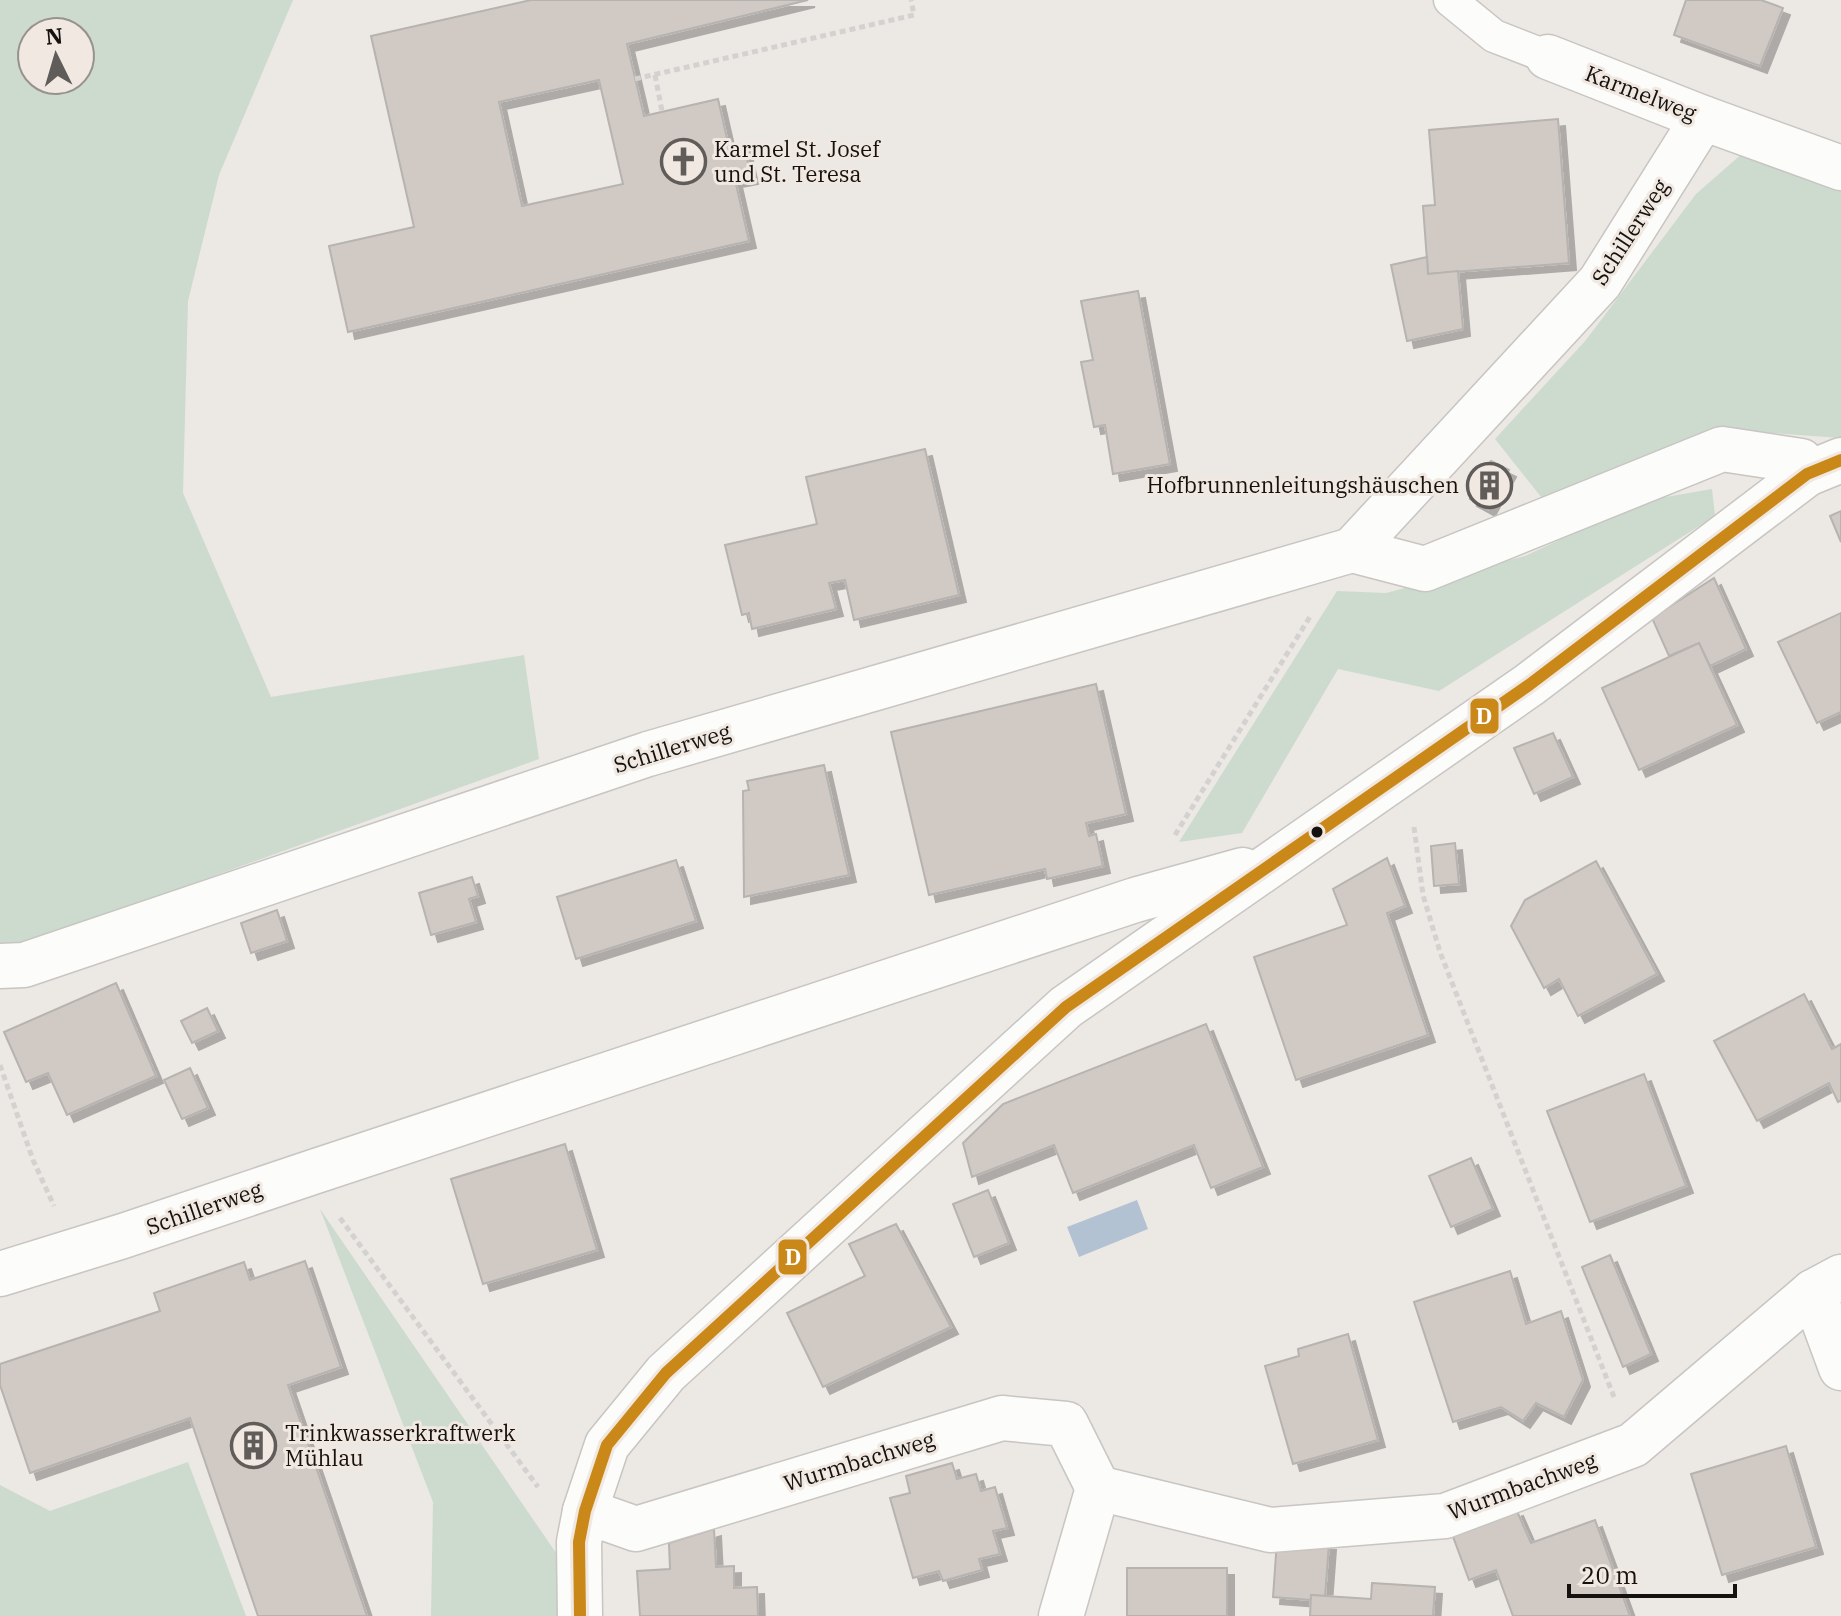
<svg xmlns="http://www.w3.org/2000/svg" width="1841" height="1616" font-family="'IBM Plex Serif',serif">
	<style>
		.green { fill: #ccdbce; fill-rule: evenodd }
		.water { fill: #b3c2d3 }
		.building { fill: #d1cac4; stroke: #b6b3b0; stroke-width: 2; fill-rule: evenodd; filter: url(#shadow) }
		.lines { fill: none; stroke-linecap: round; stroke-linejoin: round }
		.service-casing { stroke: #c8c5c2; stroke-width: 35 }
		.minor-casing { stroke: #c8c5c2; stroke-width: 47 }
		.path { stroke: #d3d2d0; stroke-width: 5; stroke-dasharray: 6 4; stroke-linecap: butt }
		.service { stroke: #fcfcfb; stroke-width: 32 }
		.minor { stroke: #fcfcfb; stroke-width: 44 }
		.bus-1-casing { stroke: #f0e8e1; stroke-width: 18 }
		.bus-1 { stroke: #ca8819; stroke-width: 12 }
		.bus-dot { fill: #14110e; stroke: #f0e8e1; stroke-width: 3 }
		.labels { text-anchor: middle; stroke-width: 6; stroke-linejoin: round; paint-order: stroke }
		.street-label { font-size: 22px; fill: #14110e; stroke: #f0e8e1 }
		.poi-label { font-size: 22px; fill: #14110e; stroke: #f0e8e1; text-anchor: start }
		.line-badge { stroke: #f0e8e1; stroke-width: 3 }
		.badge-label { font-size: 22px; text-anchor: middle; font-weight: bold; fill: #fff }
	</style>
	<defs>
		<filter id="shadow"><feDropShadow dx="7" dy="7" stdDeviation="0" flood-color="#0004"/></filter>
	</defs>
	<rect width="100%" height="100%" fill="#ece8e4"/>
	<!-- green -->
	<g class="green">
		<path d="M0 0H293L219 175 188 301 183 493 271 697 524 655 539 759 0 953ZM32 32H80V80H32Z"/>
		<path d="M1752 145 1841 178V438L1731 430 1546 503 1495 439 1586 340 1696 194Z"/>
		<path d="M1712 489 1715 516 1439 691 1338 669 1242 833 1179 842 1337 591 1386 593 1525 556 1643 501Z"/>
		<path d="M320 1209 563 1563V1616H431L433 1502Z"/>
		<path d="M188 1462 246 1616H0V1485L50 1511Z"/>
	</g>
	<!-- water -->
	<path class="water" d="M1137 1200 1148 1229 1079 1257 1067 1227Z"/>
	<!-- building -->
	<g class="building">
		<path d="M531 0H808L627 44 644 116 718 99 729 147 744 144 751 177 735 180 749 241 348 332 329 246 414 227 371 36ZM599 80 623 184 522 206 499 102Z"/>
		<path d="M1686 0H1761L1783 8 1760 66 1674 35Z"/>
		<path d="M1558 119 1569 263 1428 274 1423 206 1435 205 1429 130Z"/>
		<path d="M1427 257 1428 274 1458 271 1463 329 1407 341 1391 265Z"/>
		<path d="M1138 291 1170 464 1113 474 1105 425 1094 427 1081 362 1093 360 1081 301Z"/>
		<path d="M925 449 959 595 854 620 845 580 829 583 836 609 752 629 749 613 742 615 725 545 817 524 806 477Z"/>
		<path d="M1491 461 1509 470 1488 509 1470 499Z"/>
		<path d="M1841 511V542L1830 516Z"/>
		<path d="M1714 578 1746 649 1710 666 1699 643 1669 656 1652 618Z"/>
		<path d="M1841 613V712L1817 723 1778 642Z"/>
		<path d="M1699 643 1737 725 1639 770 1602 688Z"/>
		<path d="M1096 684 1126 814 1086 823 1089 836 1096 834 1103 866 1047 879 1045 869 929 895 891 732Z"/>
		<path d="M1553 733 1573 777 1534 794 1514 748Z"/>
		<path d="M824 765 849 875 744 897 743 791 749 790 747 781Z"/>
		<path d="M1455 843 1459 884 1434 886 1431 846Z"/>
		<path d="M1387 858 1405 906 1387 913 1428 1035 1296 1080 1254 957 1347 925 1333 889Z"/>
		<path d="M676 860 696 921 576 959 557 897Z"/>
		<path d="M1596 861 1657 974 1578 1016 1559 979 1544 988 1511 926 1525 900Z"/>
		<path d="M472 877 478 896 469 899 476 922 431 935 419 893Z"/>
		<path d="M277 910 287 941 251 953 241 923Z"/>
		<path d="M116 983 156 1076 67 1115 48 1073 26 1082 4 1032Z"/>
		<path d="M1804 994 1832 1049 1841 1044V1100L1838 1102 1829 1083 1757 1121 1714 1041Z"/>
		<path d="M207 1008 218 1031 192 1043 181 1021Z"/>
		<path d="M1206 1024 1263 1167 1211 1188 1194 1145 1073 1193 1054 1145 972 1177 963 1143 1003 1104Z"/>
		<path d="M190 1068 208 1108 182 1119 164 1080Z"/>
		<path d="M1644 1074 1686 1186 1590 1222 1547 1111Z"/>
		<path d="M565 1144 597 1250 483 1284 451 1179Z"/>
		<path d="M1471 1158 1493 1209 1451 1227 1429 1176Z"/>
		<path d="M988 1190 1009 1243 974 1257 953 1204Z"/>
		<path d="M896 1224 951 1327 823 1387 787 1313 865 1276 849 1244Z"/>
		<path d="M1610 1255 1651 1354 1623 1367 1582 1267Z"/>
		<path d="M305 1261 341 1367 288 1385 367 1616H258L190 1418 30 1473 0 1385V1364L160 1311 154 1293 244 1262 250 1280Z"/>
		<path d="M1510 1271 1526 1324 1561 1311 1583 1380 1564 1417 1536 1403 1523 1421 1501 1407 1453 1422 1414 1302Z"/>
		<path d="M1348 1334 1378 1440 1293 1464 1265 1366 1299 1356 1298 1349Z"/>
		<path d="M1786 1446 1816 1547 1722 1575 1691 1474Z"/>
		<path d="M952 1463 957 1479 976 1474 981 1491 995 1487 1007 1528 993 1531 1000 1554 979 1559 982 1570 943 1581 939 1571 913 1578 890 1498 910 1493 906 1476Z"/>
		<path d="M1516 1509 1531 1543 1595 1520 1630 1616H1513L1496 1570 1469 1580 1451 1531Z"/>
		<path d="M714 1529 716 1567 734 1566V1588L757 1587 758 1616H640L637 1571 670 1569 669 1543Z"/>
		<path d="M1277 1540 1329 1543 1325 1596 1311 1595V1600L1273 1597Z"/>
		<rect x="1127" y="1568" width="100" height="48"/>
		<path d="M1372 1583 1435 1587 1433 1616H1310L1311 1595 1371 1599Z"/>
	</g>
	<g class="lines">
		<defs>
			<path id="service" d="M1450 0 1494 36 1548 57"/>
			<g id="minor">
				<path d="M1548 57 1703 118 1841 168"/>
				<path d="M1352 550 1600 282 1703 118"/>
				<path d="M0 966 24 965 648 754 1352 550 1425 569 1722 449 1801 461 1807 474"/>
				<path d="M0 1274 123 1236 307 1174 1135 900 1243 870"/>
				<path d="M1813 1292 1841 1368"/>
				<path d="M585 1511 636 1529 1002 1418 1066 1424 1098 1488 1270 1530 1445 1516 1633 1445 1813 1292 1841 1277"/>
				<path d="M580 1616 579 1542 585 1511 607 1445 666 1373 1066 1007 1529 685 1807 474 1841 460"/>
				<path d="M1061 1616 1098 1488"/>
			</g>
		</defs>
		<!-- service casing -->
		<use href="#service" class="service-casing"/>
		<!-- minor casing -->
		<use href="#minor" class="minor-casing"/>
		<!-- path -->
		<g class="path">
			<path d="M655 75 662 111"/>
			<path d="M635 79 914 15 911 0"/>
			<path d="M1414 827 1423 895 1440 952 1614 1397"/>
			<path d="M1175 835 1311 615"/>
			<path d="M0 1065 33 1160 54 1206"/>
			<path d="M340 1218 538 1487"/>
		</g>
		<!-- service -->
		<use href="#service" class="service"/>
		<!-- minor -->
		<use href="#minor" class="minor"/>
		<defs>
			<path id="bus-1" d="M580 1616 579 1542 585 1511 607 1445 666 1373 1066 1007 1529 685 1807 474 1841 460"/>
		</defs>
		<!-- bus-1 casing -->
		<use href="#bus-1" class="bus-1-casing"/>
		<!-- bus-1 -->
		<use href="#bus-1" class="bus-1"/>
	</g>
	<!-- icons -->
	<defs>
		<symbol id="church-ring" viewBox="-11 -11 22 22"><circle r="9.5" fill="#f0e8e1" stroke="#605c59" stroke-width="1.5"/><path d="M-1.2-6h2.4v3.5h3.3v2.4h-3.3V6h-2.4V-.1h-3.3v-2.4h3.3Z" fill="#605c59"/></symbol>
		<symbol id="building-ring" viewBox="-11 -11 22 22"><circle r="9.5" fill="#f0e8e1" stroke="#605c59" stroke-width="1.5"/><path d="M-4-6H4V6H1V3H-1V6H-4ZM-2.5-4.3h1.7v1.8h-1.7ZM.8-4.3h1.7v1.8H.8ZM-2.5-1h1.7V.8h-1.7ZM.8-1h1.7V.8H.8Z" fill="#605c59"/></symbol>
	</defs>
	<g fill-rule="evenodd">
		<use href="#church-ring" x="658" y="136" width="51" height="51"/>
		<use href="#building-ring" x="1464" y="460" width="51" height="51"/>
		<use href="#building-ring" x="228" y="1420" width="51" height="51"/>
	</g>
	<!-- markers -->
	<circle class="bus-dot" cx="1317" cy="832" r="7"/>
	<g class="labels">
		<!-- street labels -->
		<g class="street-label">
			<text transform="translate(1641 93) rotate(21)" y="8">Karmelweg</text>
			<text transform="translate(1630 232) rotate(-57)" y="8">Schillerweg</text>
			<text transform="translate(672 748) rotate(-17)" y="8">Schillerweg</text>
			<text transform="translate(204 1208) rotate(-19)" y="8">Schillerweg</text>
			<text transform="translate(859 1461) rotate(-17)" y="8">Wurmbachweg</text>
			<text transform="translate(1522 1486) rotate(-20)" y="8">Wurmbachweg</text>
		</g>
		<!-- poi labels -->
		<g class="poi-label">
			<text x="714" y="157">Karmel St. Josef<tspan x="714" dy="25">und St. Teresa</tspan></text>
			<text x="1459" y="493" text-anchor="end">Hofbrunnenleitungshäuschen</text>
			<text x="285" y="1441">Trinkwasserkraftwerk<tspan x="285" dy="25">Mühlau</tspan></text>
		</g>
	</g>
	<g class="line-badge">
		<rect x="1469" y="697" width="31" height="38" rx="8" fill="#ca8819"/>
		<rect x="777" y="1238" width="31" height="38" rx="8" fill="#ca8819"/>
	</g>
	<g class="badge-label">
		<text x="1484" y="724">D</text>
		<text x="793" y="1265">D</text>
	</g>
	<!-- north arrow -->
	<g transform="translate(56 56) rotate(355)"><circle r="38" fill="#f0e8e1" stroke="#98928d" stroke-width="2"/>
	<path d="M0-6L14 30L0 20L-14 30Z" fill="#605c59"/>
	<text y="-12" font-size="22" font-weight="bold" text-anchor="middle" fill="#14110e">N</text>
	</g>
	<!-- scale -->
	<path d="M1569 1584v12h166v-12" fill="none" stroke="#14110e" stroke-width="4"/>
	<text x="1581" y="1584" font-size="24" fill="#14110e" stroke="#f0e8e1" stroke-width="6" paint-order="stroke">20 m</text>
</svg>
